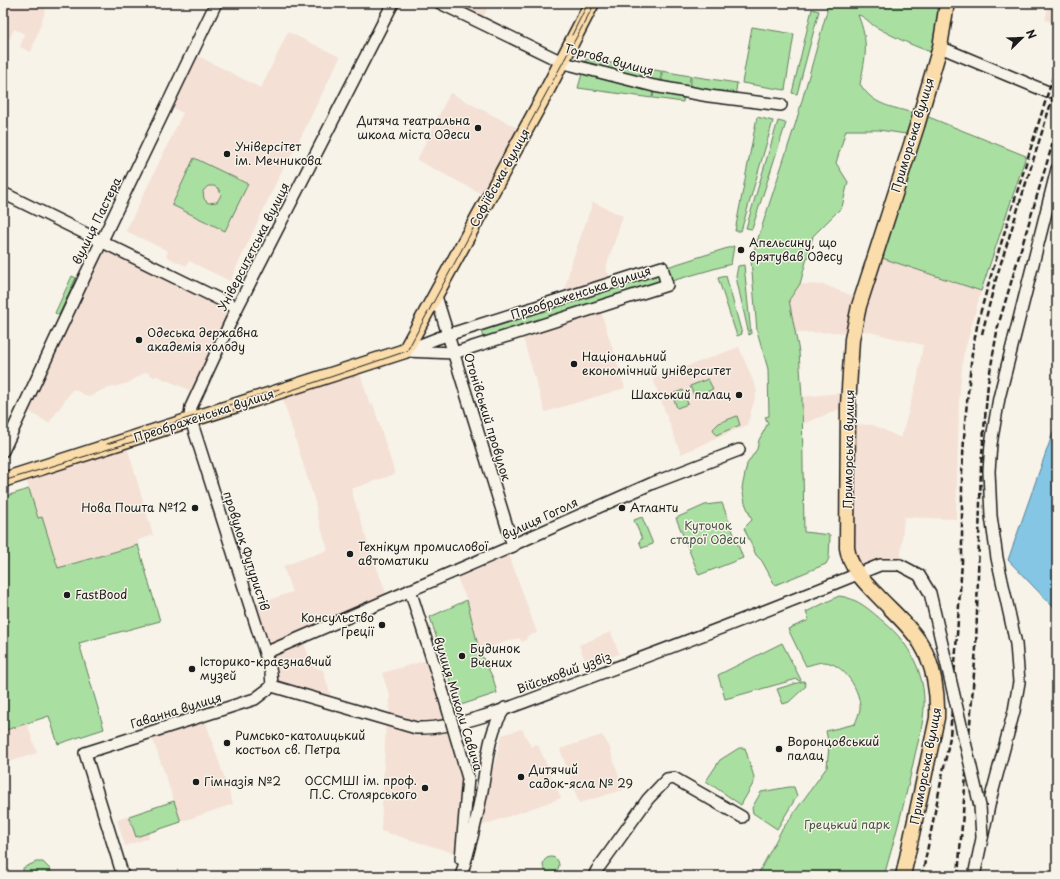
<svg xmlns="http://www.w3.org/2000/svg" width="1060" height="879" font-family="'Playpen Sans',sans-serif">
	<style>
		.built { fill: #f4e0d5 }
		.green { fill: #aadfa2; stroke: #637e5f; fill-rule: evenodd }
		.water { fill: #85c6e5; stroke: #5b8295 }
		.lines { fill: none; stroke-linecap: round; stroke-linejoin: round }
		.minor-casing { stroke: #1c1c1c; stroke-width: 14 }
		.major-casing { stroke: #1c1c1c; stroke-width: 17 }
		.minor { stroke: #f7f3e8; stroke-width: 11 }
		.major { stroke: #fbddab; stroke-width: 14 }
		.tram { stroke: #1c1c1c; stroke-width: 1 }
		.rail { stroke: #1c1c1c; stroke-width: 2.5; stroke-dasharray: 6 3; stroke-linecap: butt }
		.minor-bridge-casing { stroke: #1c1c1c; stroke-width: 14; stroke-linecap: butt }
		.minor-bridge { stroke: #f7f3e8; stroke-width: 11 }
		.poi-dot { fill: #1c1c1c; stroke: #f7f3e8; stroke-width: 1.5 }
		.labels { text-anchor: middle; stroke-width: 3; stroke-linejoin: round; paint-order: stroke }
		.street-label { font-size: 12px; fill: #1c1c1c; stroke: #f7f3e8 }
		.poi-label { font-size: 12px; fill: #1c1c1c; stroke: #f7f3e8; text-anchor: start }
		.park-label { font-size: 12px; fill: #475644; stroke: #f7f3e8 }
	</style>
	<rect width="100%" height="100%" fill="#f7f3e8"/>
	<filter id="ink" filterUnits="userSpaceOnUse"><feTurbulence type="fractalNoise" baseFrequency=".025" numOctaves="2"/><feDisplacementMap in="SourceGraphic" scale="8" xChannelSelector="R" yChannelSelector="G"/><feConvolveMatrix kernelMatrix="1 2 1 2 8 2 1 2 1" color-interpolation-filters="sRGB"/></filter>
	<g filter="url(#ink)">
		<!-- built -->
		<g class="built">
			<path d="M3 3H48L31 52 20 47 25 34 14 29 9 40 3 37Z"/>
			<path d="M449 3H490L482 20Z"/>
			<path d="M1030 3H1057V24L1045 20 1048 8Z"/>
			<path d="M288 32 340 57 294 151 284 166 230 281 189 261 186 266 175 261 166 256 168 251 126 231 183 113 168 105 192 53 261 88Z"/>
			<path d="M450 93 523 131 488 197 417 160Z"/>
			<path d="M593 202 623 216 605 270 609 274 608 280 564 293 571 264Z"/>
			<path d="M100 244 236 308 196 393 157 376 154 377 146 372 128 383 102 390 89 397 73 389 49 423 24 409Z"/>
			<path d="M876 256 981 291 963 357 959 400 956 519 904 517 900 564 858 574 850 555V424L873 425 901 438 917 381 923 345 865 331 855 327Z"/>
			<path d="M800 284 825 285 860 299 852 336 838 332 795 333 789 300Z"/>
			<path d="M600 309 625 388 545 412 522 335Z"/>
			<path d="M739 347 757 391 747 425 681 454 653 379Z"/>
			<path d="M358 367 370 405 373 404 395 474 351 489 367 541 388 598 265 651 251 606 292 592 283 566 328 550 318 518 315 502 281 393Z"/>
			<path d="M848 392 847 406 803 424 802 397Z"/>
			<path d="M126 443 153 535 138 540V545L58 568 42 517 38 518 25 475Z"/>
			<path d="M507 549 537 633 527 636 526 640 522 642 519 638 479 650 467 600 454 571Z"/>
			<path d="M611 632 619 654 587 666 579 645Z"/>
			<path d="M302 638 313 667 323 670 333 703 272 685 266 653Z"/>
			<path d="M431 659 451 723 434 727 389 720 390 697 382 673Z"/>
			<path d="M204 717 233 804 148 833 149 838 125 846 117 820 174 801 151 734Z"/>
			<path d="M25 718 37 753 3 764V724Z"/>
			<path d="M386 720 416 729 452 724 468 778 461 855 381 831Z"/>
			<path d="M522 729 531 747 536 744 538 745 561 798 478 827 502 735Z"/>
			<path d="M602 735 609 746 623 790 579 803 560 749Z"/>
		</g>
		<!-- green -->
		<g class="green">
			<path d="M826 3 946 5 937 54C915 47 896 38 876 27 870 24 865 16 858 15 869 43 866 55 860 84 874 106 890 106 913 113L906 134 879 130H846L836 163 848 182 842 207 813 236 800 284 789 300 799 352 802 397 804 532 830 535 829 558 826 564 775 585 762 561 756 555 744 528 752 520 745 503 742 488 747 464 757 449 759 440 768 423 765 417 769 416 768 369 757 331 751 260 796 122 827 11Z"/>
			<path d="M812 9 819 11 797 94 792 93Z"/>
			<path d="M752 27 794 34 785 90 742 83Z"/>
			<path d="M586 59 661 71V86L583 67Z"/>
			<path d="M583 70 653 88 652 98 578 88Z"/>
			<path d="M662 71 690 76 689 92 662 87Z"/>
			<path d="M691 76 737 83 735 98 691 92Z"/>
			<path d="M654 89 684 94 683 102 653 98Z"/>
			<path d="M921 114 1026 156 981 291 876 256Z"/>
			<path d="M757 117 773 121 741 231H735Z"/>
			<path d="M778 121 786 123 752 229 746 228Z"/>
			<path d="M194 158 248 184 225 231 172 205ZM208 186H214L219 189 221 195 217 202 208 203 204 199 203 191Z"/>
			<path d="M734 246 731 264 668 282 664 268Z"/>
			<path d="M744 265 751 334 749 335 736 277 738 266Z"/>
			<path d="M661 270 665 284 484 341 480 327Z"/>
			<path d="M72 276 76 278 59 315 55 313Z"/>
			<path d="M726 276 742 334 737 336 718 278Z"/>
			<path d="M708 379 713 389 695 397 690 386Z"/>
			<path d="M683 390 688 404 677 408 672 394Z"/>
			<path d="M737 416 740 425 716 435 713 429 719 423Z"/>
			<path d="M29 489 38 518 42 517 58 568 138 545 160 621 79 643 104 729 58 744 49 716 3 731V497Z"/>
			<path d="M722 503 743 558 699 575 676 518 705 505Z"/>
			<path d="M642 517 653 544 642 548 639 541 642 539 634 520Z"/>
			<path d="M839 596C858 598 871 611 885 623 909 643 925 673 924 705 924 723 918 741 914 759 906 798 895 837 884 876H757L781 831 827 767 829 746 826 731 855 724C857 719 859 714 860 709 861 691 844 663 824 662 818 662 811 665 806 666L788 629 809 620 806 612Z"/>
			<path d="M467 600 479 650 493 678 497 693 458 706 430 617Z"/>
			<path d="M782 643 801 680 799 681 797 679 725 699 718 675Z"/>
			<path d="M804 681 806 686 789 702 783 704 777 689Z"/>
			<path d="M739 748H745L754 777V782L741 805 706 781 720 760Z"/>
			<path d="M789 787H794L797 796 777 829 753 813 752 808 761 792Z"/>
			<path d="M174 801 181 822 136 837 129 816Z"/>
			<circle cx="551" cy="865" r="8"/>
			<path d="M36 862H43L51 870 50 876H35L33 874V876H23V868Z"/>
		</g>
		<!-- water -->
		<path class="water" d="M1057 421V611L1008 560Z"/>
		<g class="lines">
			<defs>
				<g id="minor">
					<path d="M440 3 564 63 654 86 709 96 781 105"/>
					<path d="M940 47 1048 92"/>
					<path d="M3 193 237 308"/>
					<path d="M662 267 667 285 454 353 405 351 438 338Z"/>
					<path d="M436 296 513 546"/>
					<path d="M3 451 84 278 216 3"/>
					<path d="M410 590 444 696"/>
					<path d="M265 653 513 546 517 543 653 483 739 450"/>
					<path d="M272 686 271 672 190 417 191 407 237 308 393 3"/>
					<path d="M272 686 416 728C459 730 527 701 569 685 673 647 777 607 880 565H900"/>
					<path d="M461 859 468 778"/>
					<path d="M123 876 85 753 255 699 272 686"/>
					<path d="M461 876C469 850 476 823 481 796 487 766 487 733 505 708"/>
					<path d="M594 876 597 870 648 799 667 779 674 778 679 781 742 817"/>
					<path d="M974 876 990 801 1014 711 1019 682 1016 644 997 558 991 516 989 471 991 444 999 398 1057 169"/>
				</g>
				<g id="major">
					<path d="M3 480 405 351 543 98 592 3"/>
					<path d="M903 876 937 718C938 694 934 665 921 644 910 626 892 611 878 596 864 582 850 568 847 548L848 406 852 339 859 306 917 126 940 47 947 3"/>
				</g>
			</defs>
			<!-- minor casing -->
			<use href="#minor" class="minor-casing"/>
			<!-- major casing -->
			<use href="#major" class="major-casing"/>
			<!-- minor -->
			<use href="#minor" class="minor"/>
			<!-- major -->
			<use href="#major" class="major"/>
			<!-- tram -->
			<g class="tram">
				<path d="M572 35 588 3"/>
				<path d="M107 444 279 389"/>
				<path d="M3 481 192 424 407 351 595 3"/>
			</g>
			<!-- rail -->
			<g class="rail">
				<path d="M982 334 995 282 1057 84"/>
				<path d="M922 876 950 737 962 562V473L965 422 972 353 978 321 989 282 1057 64"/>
				<path d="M958 876 976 648 981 466 988 383 998 326 1057 129"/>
			</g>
			<defs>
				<g id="minor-bridge">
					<path d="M900 565 919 575 930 593 980 806 982 837"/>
					<path d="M444 696 468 778"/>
				</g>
			</defs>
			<!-- minor-bridge casing -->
			<use href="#minor-bridge" class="minor-bridge-casing"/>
			<!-- minor-bridge -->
			<use href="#minor-bridge" class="minor-bridge"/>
		</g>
	</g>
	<!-- markers -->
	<g class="poi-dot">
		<circle cx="478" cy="128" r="4"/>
		<circle cx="227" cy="154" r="4"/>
		<circle cx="741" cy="250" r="4"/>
		<circle cx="139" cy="340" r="4"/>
		<circle cx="574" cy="364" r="4"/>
		<circle cx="739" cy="395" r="4"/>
		<circle cx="195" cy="508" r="4"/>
		<circle cx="622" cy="508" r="4"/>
		<circle cx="350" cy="554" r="4"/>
		<circle cx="67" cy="595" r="4"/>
		<circle cx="382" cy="625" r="4"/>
		<circle cx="462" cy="656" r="4"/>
		<circle cx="192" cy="669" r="4"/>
		<circle cx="227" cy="743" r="4"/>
		<circle cx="779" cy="749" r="4"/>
		<circle cx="521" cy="777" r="4"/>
		<circle cx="196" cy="782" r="4"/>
		<circle cx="425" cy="788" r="4"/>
	</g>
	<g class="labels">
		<!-- street labels -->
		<g class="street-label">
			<text transform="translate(609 60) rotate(15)" y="4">Торгова вулиця</text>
			<text transform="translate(913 135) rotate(-73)" y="4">Приморська вулиця</text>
			<text transform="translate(500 178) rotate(-61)" y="4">Софіївська вулиця</text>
			<text transform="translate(97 221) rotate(-64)" y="4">вулиця Пастера</text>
			<text transform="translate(254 247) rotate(-63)" y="4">Університетська вулиця</text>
			<text transform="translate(581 293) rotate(-18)" y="4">Преображенська вулиця</text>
			<text transform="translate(204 416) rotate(-18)" y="4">Преображенська вулиця</text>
			<text transform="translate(487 417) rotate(73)" y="4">Отонівський провулок</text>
			<text transform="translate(849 449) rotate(-89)" y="4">Приморська вулиця</text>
			<text transform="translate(540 519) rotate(-25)" y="4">вулиця Гоголя</text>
			<text transform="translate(246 551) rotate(72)" y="4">провулок Футуристів</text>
			<text transform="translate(564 673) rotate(-20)" y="4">Військовий узвіз</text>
			<text transform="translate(458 704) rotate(73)" y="4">вулиця Миколи Савича</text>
			<text transform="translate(176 711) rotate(-17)" y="4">Гаванна вулиця</text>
			<text transform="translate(926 766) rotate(-79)" y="4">Приморська вулиця</text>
		</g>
		<!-- poi labels -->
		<g class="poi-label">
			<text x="470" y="125" text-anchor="end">Дитяча театральна<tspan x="470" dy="14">школа міста Одеси</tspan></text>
			<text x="235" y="151">Універсітет<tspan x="235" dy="14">ім. Мечникова</tspan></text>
			<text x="749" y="247">Апельсину, що<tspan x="749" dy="14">врятував Одесу</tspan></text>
			<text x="147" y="337">Одеська державна<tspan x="147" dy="14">академія холоду</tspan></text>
			<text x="582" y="361">Національний<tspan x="582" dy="14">економічний університет</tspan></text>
			<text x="731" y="399" text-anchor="end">Шахський палац</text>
			<text x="187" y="512" text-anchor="end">Нова Пошта №12</text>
			<text x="630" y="512">Атланти</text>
			<text x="358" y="551">Технікум промислової<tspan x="358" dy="14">автоматики</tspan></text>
			<text x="75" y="599">FastBood</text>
			<text x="374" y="622" text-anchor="end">Консульство<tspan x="374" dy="14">Греції</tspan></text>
			<text x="470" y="653">Будинок<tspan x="470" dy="14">Вчених</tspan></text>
			<text x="200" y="666">Історико-краєзнавчий<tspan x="200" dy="14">музей</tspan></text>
			<text x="235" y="740">Римсько-католицький<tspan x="235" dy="14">костьол св. Петра</tspan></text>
			<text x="787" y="746">Воронцовський<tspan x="787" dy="14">палац</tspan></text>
			<text x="529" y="774">Дитячий<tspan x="529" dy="14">садок-ясла № 29</tspan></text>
			<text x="417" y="785" text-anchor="end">ОССМШІ ім. проф.<tspan x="417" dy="14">П.С. Столярського</tspan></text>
			<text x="204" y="786">Гімназія №2</text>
		</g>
		<!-- park labels -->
		<g class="park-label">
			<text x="708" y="530">Куточок<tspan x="708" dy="14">старої Одеси</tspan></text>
			<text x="847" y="829">Грецький парк</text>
		</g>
	</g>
	<!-- margin -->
	<rect width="1060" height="879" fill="none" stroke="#f7f3e8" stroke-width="16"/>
	<rect x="8" y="8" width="1044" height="863" fill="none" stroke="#1c1c1c" stroke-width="1.5" filter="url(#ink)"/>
	<!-- north arrow -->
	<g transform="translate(1022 38) rotate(67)" stroke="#f7f3e8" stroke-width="3" paint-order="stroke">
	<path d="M0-3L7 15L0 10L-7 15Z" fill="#1c1c1c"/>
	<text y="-6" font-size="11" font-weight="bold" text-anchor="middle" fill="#1c1c1c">N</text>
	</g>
</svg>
